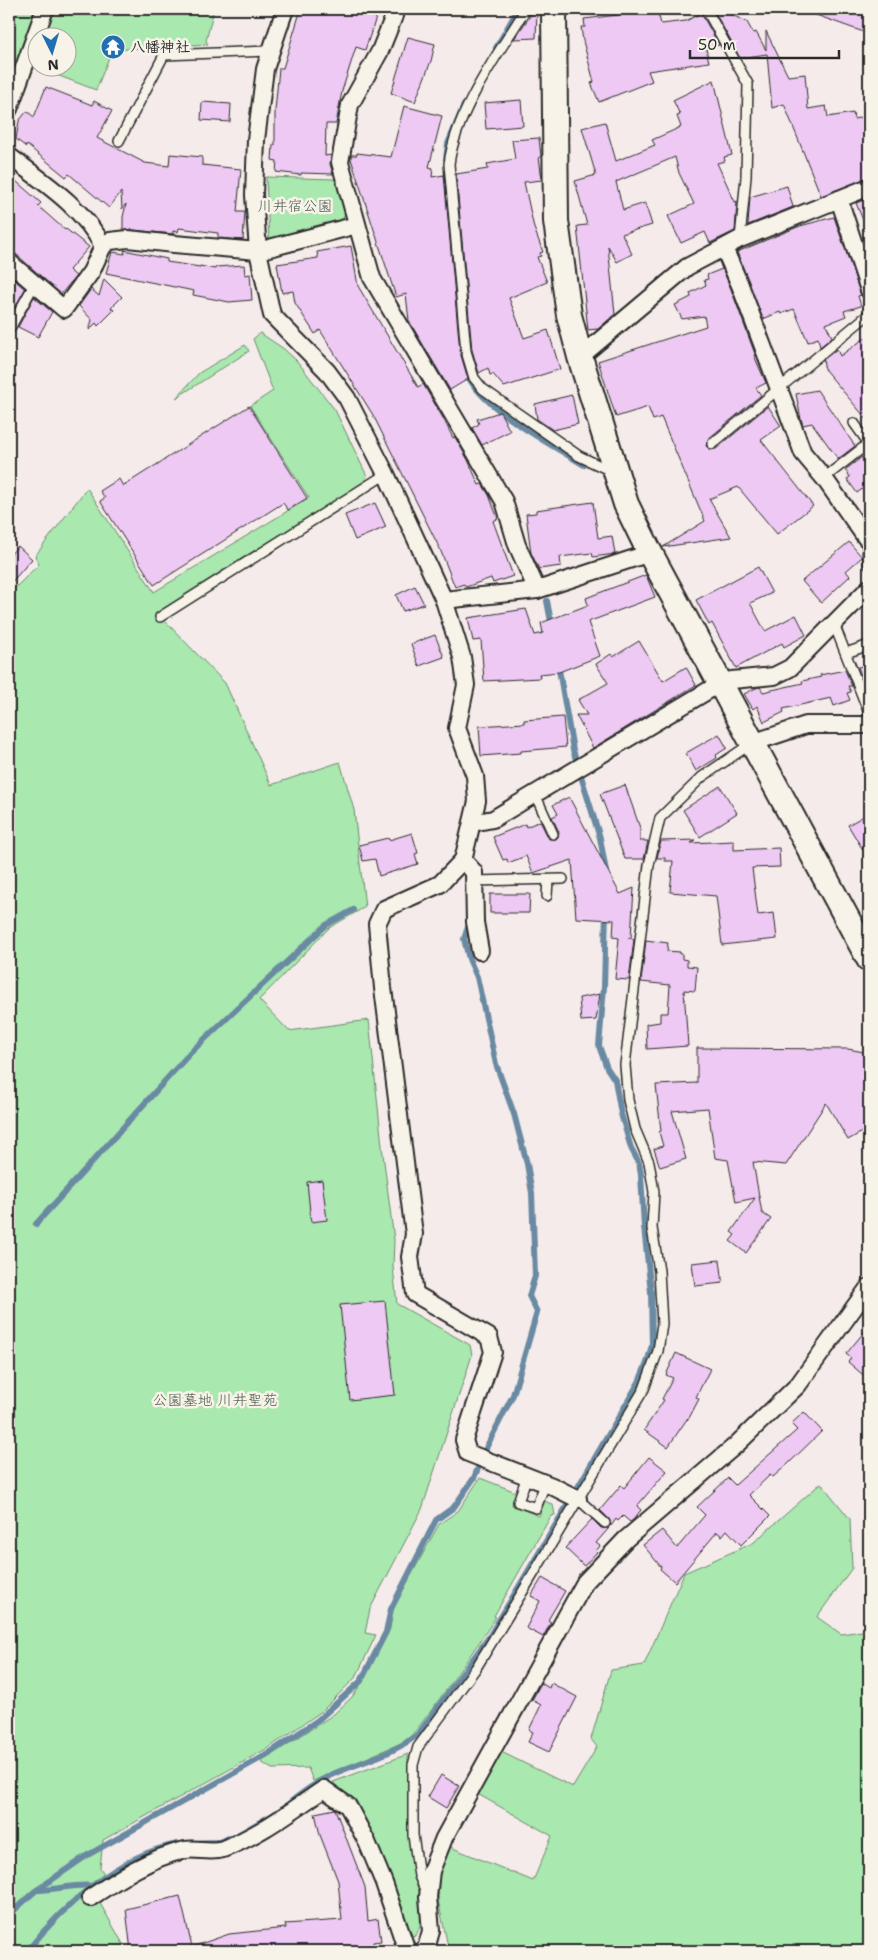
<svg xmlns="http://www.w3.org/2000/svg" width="878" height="1960" font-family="'Shantell Sans','Klee One',sans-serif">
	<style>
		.green { fill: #a9e8af; stroke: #6a8a6d; fill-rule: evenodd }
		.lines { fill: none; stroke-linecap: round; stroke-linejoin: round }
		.stream { stroke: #698aa2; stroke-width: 6 }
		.building { fill: #edc9f4; stroke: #2b2b2b }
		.lane-casing { stroke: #2b2b2b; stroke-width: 12 }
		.street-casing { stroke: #2b2b2b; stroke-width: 20 }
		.secondary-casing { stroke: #2b2b2b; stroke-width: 28 }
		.lane { stroke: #f7f3e8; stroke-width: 9 }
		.street { stroke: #f7f3e8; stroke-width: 16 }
		.secondary { stroke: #f7f3e8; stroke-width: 24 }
		.labels { text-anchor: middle; stroke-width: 5; stroke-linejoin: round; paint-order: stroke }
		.poi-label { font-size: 15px; font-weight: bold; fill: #2b2b2b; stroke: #f7f3e8; text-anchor: start }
		.park-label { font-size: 15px; fill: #4a5a4c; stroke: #f7f3e8 }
	</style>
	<rect width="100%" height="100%" fill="#f5ebea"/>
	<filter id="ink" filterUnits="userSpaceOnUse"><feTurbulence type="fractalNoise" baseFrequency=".02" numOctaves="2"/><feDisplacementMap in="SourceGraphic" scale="10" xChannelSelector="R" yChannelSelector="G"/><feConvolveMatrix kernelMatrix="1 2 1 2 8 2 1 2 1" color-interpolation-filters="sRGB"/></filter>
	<g filter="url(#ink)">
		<!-- green -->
		<g class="green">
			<path d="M9 9H214L206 41 208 44 112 50 96 90 28 64 9 79ZM38 38H68V68H38Z"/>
			<path d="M266 177 335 179 345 213 342 222 279 241 269 239Z"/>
			<path d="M260 333 284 349 297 361 335 410 367 476 362 485 164 610 165 621 225 683 271 785 340 762 354 810 365 907 329 928 259 1000 289 1031 369 1020 382 1146 394 1240 393 1267 397 1304 470 1345 472 1355 422 1509 370 1609 365 1633 376 1635 356 1677 322 1711 270 1747 103 1840 100 1868 105 1875 99 1879 97 1898 127 1951H9V594L39 564 35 556 87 488 154 592 309 498 250 406 273 391 253 339Z"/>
			<path d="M245 345 249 351 176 398 199 373Z"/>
			<path d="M480 1478 516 1492 512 1505 539 1516 545 1501 553 1505 555 1515 551 1516 494 1616 496 1617C475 1649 453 1681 430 1712 421 1723 413 1737 401 1743L313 1781 308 1768 272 1769 261 1762 334 1714 352 1697 362 1682 390 1629 393 1609 439 1524 458 1511Z"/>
			<path d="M821 1483 850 1519 852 1568 817 1617 841 1634 869 1630V1951H449L438 1900 440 1866 448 1846 533 1881 552 1836 474 1792 495 1749 573 1787 597 1747 591 1739 611 1670 644 1665 684 1573 753 1543Z"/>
			<path d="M408 1754C408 1783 407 1812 409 1840 411 1868 431 1910 416 1935L412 1936 405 1930 349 1800 333 1782Z"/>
		</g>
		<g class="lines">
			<!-- stream -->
			<g class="stream">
				<path d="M496 48 518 9"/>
				<path d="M446 159 448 144 464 105"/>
				<path d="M464 356C465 360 464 367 466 371 477 406 553 445 584 465"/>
				<path d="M547 601 552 627"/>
				<path d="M558 664 573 750 600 838 606 871"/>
				<path d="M36 1224 191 1052 326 925 353 910"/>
				<path d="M286 1806C300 1794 314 1784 331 1775 361 1761 394 1755 419 1733L489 1637 571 1499 639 1382 647 1363 652 1345 651 1292 644 1227 641 1175 639 1163 631 1148 621 1114 615 1080 607 1068 599 1046 604 987 606 911"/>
				<path d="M239 1834 267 1818"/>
				<path d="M188 1843 216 1842 230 1838"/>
				<path d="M39 1890C58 1890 76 1883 95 1886"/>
				<path d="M9 1915 34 1892 86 1856 268 1754 318 1720 361 1681 386 1632 391 1609 436 1520 454 1507 474 1478 487 1446 513 1395 537 1312 529 1296 535 1276 532 1193 527 1164 514 1114 496 1064 477 977 469 959 464 939 468 927"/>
				<path d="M27 1951C63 1906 120 1854 178 1844"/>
			</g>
		</g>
		<!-- building -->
		<g class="building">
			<path d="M301 9H379L365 50 356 47 342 91 336 124H326L325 156 331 155 330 164 333 174 301 173V175L276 172 277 161 272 160 273 145H275V111L279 68H283Z"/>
			<path d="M535 9H537L536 38 514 39Z"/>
			<path d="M626 9H657L661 24 686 21 701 13 719 45 706 49 709 62 648 71 652 81 599 102 591 83 594 82 583 41 581 27H585L584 19 618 15 617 10Z"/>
			<path d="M713 9H728L732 15 747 22 753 33 756 32 766 50V31L788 76 805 74 808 109 826 106 828 117 853 113 854 119 863 117 866 142 869 141V177L821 196 784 104 772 108 767 54 740 58Z"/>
			<path d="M806 9H869V34L805 11Z"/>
			<path d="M408 37 435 44 431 61 415 102 391 93Z"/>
			<path d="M714 80 732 155 724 157 725 161 717 163 735 202 737 201 735 231 710 243 705 232 681 243 668 216 694 204 679 173 675 157 616 182 623 210 645 203 652 225 622 234 632 254 617 262 608 246 615 314 598 329 588 330 577 226 587 225 575 181 596 175 582 128 605 122 616 161 655 145 652 140 681 127 677 116 680 115 673 100Z"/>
			<path d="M46 87 92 105 94 101 112 111 97 138 145 163 169 166 170 154 202 157V165L241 169 237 212H245L243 240 218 238V233L179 228 178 232 173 231V234L123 229V217L126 204 122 209 121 192 109 208 69 174 66 177 27 145 26 147 16 139 19 121 27 111 34 117Z"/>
			<path d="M521 100 523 126 486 129 484 103Z"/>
			<path d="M202 102 231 104 230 122 201 120Z"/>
			<path d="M404 106 442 116 429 167 433 168 432 177 444 175 460 352 468 379 450 390 409 321 406 294 396 297 351 159V155H357V153L391 157Z"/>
			<path d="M539 138 541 157H539L542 180 524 182 534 228 543 252 540 253 541 256 537 257 547 282 509 298 524 338 548 330 560 369 504 387 493 374 490 375 488 368 479 373 472 350 456 174 488 169 487 164 515 159 512 140Z"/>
			<path d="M9 175 41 203 38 206 65 230 66 229 89 247 69 270 76 276 61 294 16 254 9 252Z"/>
			<path d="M787 186 793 207 748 225 750 197Z"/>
			<path d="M869 198V235L856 203Z"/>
			<path d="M834 217 861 295 858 296 861 306 844 311 846 316 826 324 832 337 820 347 818 338 808 342 794 309 781 314 780 312 763 319 737 252 800 226Z"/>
			<path d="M351 246 358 286 418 387 423 384 443 418 453 438 455 437 468 460 479 485 482 484 489 495 498 519 493 521 513 576 493 583 491 578 466 587 464 584 455 587 440 549 373 415 320 330 315 334 295 303 293 291 282 293 277 264 318 258 317 252Z"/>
			<path d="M124 250 167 259V262L200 267V266L215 269 216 267 244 265 245 275 250 274 252 300 229 302 193 295 194 291 106 273 112 252 125 254Z"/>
			<path d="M719 261 731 289 755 354 754 355 756 360 766 383 756 388 761 395 708 439 706 446 710 450 716 449 768 406 781 426 761 440 813 506 777 534 738 487 709 499 731 537 663 547 705 521 661 417 653 420 648 407 616 417 598 361 706 326 704 316 682 319 675 305 691 297 690 293 706 285 704 280 708 279 707 275 722 269Z"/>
			<path d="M9 275 25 289 9 318Z"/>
			<path d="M104 279 122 297 111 308 114 310 98 326 96 323 89 330 92 320 79 306 91 289 99 296Z"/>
			<path d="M34 297 52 312 38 337 18 327Z"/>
			<path d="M869 335V422L825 370 823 360 837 349 840 356Z"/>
			<path d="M817 390 855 446 838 459 812 423 803 425 801 419 796 394Z"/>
			<path d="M572 395 578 424 553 430 537 419 535 404Z"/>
			<path d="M249 406 307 498 288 510 283 503 154 585 100 501 105 498 100 491 119 479 123 486Z"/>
			<path d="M500 412 510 431 482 445 472 428 479 424 477 419Z"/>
			<path d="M862 457 869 468V484L857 493 847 479 850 477 845 470Z"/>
			<path d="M593 502 598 538 612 536 615 554 593 557 592 553 560 557 561 566 539 569 531 553 526 514 536 513V510Z"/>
			<path d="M375 503 386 527 355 540 345 515Z"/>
			<path d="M849 542 862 557 846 571 850 576 821 603 802 581Z"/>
			<path d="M18 546 32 559 9 585V556Z"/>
			<path d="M758 567 772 593 750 603 765 631 796 615 806 635 784 647 782 643 736 668 712 623 709 625 696 600Z"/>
			<path d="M646 575 655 597 588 622 600 656 559 672 539 674 540 678 484 681 481 640 473 641 468 618 526 609 535 635 543 633 541 623 588 605 586 598Z"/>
			<path d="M415 586 424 604 403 611 396 595Z"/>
			<path d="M435 635 444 657 419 666 411 644Z"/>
			<path d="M639 641 663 681 686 667 696 685 593 748 576 715H587L578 700 608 683 596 664 611 654 613 657Z"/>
			<path d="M869 665V682L864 683 858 667Z"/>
			<path d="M845 670 852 686H848L851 692 847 693 850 700 834 706 831 698 783 709 784 712 764 722 757 706 753 709 744 694 756 688 760 687 763 692 803 683 802 681 821 677 820 675Z"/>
			<path d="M563 717 566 747 521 751V753L481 756 479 726 524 723V720Z"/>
			<path d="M719 734 727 748 716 755 717 758 696 771 686 753Z"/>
			<path d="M625 785 640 828V841H648L644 859H625L600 794Z"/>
			<path d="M720 786 737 813 700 837 683 810Z"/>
			<path d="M569 797 620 894 634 888 631 938H628L634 939 629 980 615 979 619 938 613 937 614 920 576 918 572 860 533 873 526 856 508 863 507 859 503 860 493 837 525 824 526 827 540 821 549 839H556L558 837 559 832 552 817 558 814 553 805Z"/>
			<path d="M869 813V860L848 825Z"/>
			<path d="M412 833 418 853 415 854 418 864 379 876 375 859 363 861 359 845 388 838 389 840Z"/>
			<path d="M696 840 691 843 734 841V850L779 848 780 867 752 868 758 915 774 913 777 939 722 945 716 896 670 892 673 861H665V858H657L661 841Z"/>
			<path d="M490 894H530L529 913H490Z"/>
			<path d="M646 940 668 943 667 951 680 952V954H682V959L687 960V966L697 967 695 991 684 990 688 1046 647 1049 646 1024 660 1022V1013H668L670 985 641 982Z"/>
			<path d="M600 994 596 1020 581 1021 579 998Z"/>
			<path d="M697 1048 848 1049 869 1053V1128L848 1140 826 1103 786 1165 753 1162 762 1213 771 1219 746 1253 730 1241 735 1235 731 1232 755 1198 736 1202 728 1160 715 1158 708 1108 672 1111 686 1159 660 1167 654 1149 663 1146 659 1132 661 1131 656 1085 697 1083Z"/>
			<path d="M322 1180 327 1220 311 1222 307 1182Z"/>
			<path d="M720 1260 723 1283 695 1286 692 1263Z"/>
			<path d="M385 1301 395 1395 350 1400 340 1305Z"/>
			<path d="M869 1326V1380L848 1362 851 1358 846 1354Z"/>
			<path d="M676 1353 710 1369 696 1397 699 1399 688 1420 687 1419 668 1447 644 1430 664 1400 662 1399 673 1378 666 1375Z"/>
			<path d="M804 1412 822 1431 788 1464 773 1477 770 1475 749 1495 770 1516 741 1545 727 1530 722 1536 717 1532 675 1582 660 1569 661 1567 643 1545 662 1530 677 1548 705 1515 697 1507 728 1478 735 1485 797 1430 791 1424Z"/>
			<path d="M649 1457 667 1471 637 1506 641 1510 633 1520 630 1522 623 1516 618 1521 616 1519 611 1526 609 1519 600 1510 621 1485 624 1488Z"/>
			<path d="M592 1519 601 1528H609L596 1543 600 1546 596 1551 597 1552 584 1566 565 1548Z"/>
			<path d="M542 1578 565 1591 548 1620 551 1622 543 1637 526 1628 540 1601 531 1596Z"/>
			<path d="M541 1683 549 1688 551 1683 577 1697 549 1752 528 1742 533 1732 529 1730 541 1705 532 1700Z"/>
			<path d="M441 1775 459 1786 446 1808 428 1797Z"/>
			<path d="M335 1809 365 1887 368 1921 378 1919 381 1941 373 1942 374 1946 286 1951H131L126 1909 180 1896 192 1947 229 1934 286 1928 285 1924 342 1920 338 1881 320 1835 315 1813Z"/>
		</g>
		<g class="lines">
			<defs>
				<g id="lane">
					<path d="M526 9C498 54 456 111 449 164L466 351 474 378 483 389 579 456 611 471"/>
					<path d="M706 9 748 84 746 177 740 239"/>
					<path d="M119 141 164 55 271 51"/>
					<path d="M9 330 35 283"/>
					<path d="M854 423 869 444"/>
					<path d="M712 444 869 314"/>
					<path d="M824 478 869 443"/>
					<path d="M866 538 869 565"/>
					<path d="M160 617 386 474"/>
					<path d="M834 624 869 713"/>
					<path d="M846 653 869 645"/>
					<path d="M535 794 553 834"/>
					<path d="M474 881 563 879"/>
					<path d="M547 896 548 880"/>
					<path d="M527 1476 518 1502 536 1508 545 1484"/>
					<path d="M578 1499 605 1523"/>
					<path d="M426 1892 419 1876 413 1835V1765L418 1747 476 1668 528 1583 644 1389 658 1351 662 1324 659 1271 652 1228 654 1192 649 1162 635 1129 628 1100 625 1065 649 865 660 818 702 777 752 743"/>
				</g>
				<g id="street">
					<path d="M285 9 265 69 256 140 254 195 258 251 272 315 327 371 347 398 386 474 444 600 462 657 466 685 457 728 475 776 477 801 463 860 440 884 384 909 377 924 383 988 414 1234 410 1257 415 1294 489 1337 493 1352 464 1440 468 1453 552 1486 578 1499"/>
					<path d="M394 9V16L380 51 350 105 340 162 372 278 504 501 517 545 537 590"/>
					<path d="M9 109 45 9"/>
					<path d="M9 156C43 182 82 206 103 246L110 241 128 239 174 244 258 251 357 225"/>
					<path d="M839 199 869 290"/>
					<path d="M724 248 740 285 803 453 824 478 866 538"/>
					<path d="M9 262 64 309 91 272 103 246"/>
					<path d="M580 357 687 267 740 239 869 187"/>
					<path d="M444 600 537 590 650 553"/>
					<path d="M752 743 806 725H869"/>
					<path d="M472 823 493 819 719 684 732 680 774 676 790 668 869 588"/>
					<path d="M463 860 474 872 475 922 480 951"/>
					<path d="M90 1898C120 1878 149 1858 185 1850 197 1848 211 1853 223 1849 260 1835 291 1811 324 1789L348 1806 367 1842 384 1883 407 1951"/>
					<path d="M422 1951 426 1949 431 1931 428 1897 431 1871 444 1838 585 1582 626 1539 736 1445 798 1385 869 1287"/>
				</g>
				<path id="secondary" d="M554 9 556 221 569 315 580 357 626 504 650 553 869 959"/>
			</defs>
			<!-- lane casing -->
			<use href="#lane" class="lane-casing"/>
			<!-- street casing -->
			<use href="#street" class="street-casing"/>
			<!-- secondary casing -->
			<use href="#secondary" class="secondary-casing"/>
			<!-- lane -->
			<use href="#lane" class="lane"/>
			<!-- street -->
			<use href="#street" class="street"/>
			<!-- secondary -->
			<use href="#secondary" class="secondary"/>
		</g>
	</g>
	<!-- icons -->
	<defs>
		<symbol id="temple-disc" viewBox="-11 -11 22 22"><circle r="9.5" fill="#1f6fb2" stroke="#f7f3e8"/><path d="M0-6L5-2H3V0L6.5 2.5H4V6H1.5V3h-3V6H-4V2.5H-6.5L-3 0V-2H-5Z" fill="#fff"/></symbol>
	</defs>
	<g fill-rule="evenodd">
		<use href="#temple-disc" x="99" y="33" width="28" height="28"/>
	</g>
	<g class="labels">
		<!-- poi labels -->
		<g class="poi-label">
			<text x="130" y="52">八幡神社</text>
		</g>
		<!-- park labels -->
		<g class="park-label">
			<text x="295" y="211">川井宿公園</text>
			<text x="215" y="1405">公園墓地 川井聖苑</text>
		</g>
	</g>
	<!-- margin -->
	<rect width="878" height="1960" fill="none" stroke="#f7f3e8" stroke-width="30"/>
	<rect x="15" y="15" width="848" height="1930" fill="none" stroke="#2b2b2b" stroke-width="2" filter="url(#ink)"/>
	<!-- north arrow -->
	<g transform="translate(52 52) rotate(175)"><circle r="24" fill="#f7f3e8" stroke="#a5a39c"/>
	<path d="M0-4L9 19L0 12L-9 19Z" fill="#1f6fb2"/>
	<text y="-8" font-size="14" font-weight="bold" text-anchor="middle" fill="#2b2b2b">N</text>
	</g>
	<!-- scale -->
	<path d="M690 50v8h149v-8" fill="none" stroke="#2b2b2b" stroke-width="2.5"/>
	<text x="698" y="50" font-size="15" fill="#2b2b2b" stroke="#f7f3e8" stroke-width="4" paint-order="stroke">50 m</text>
</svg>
